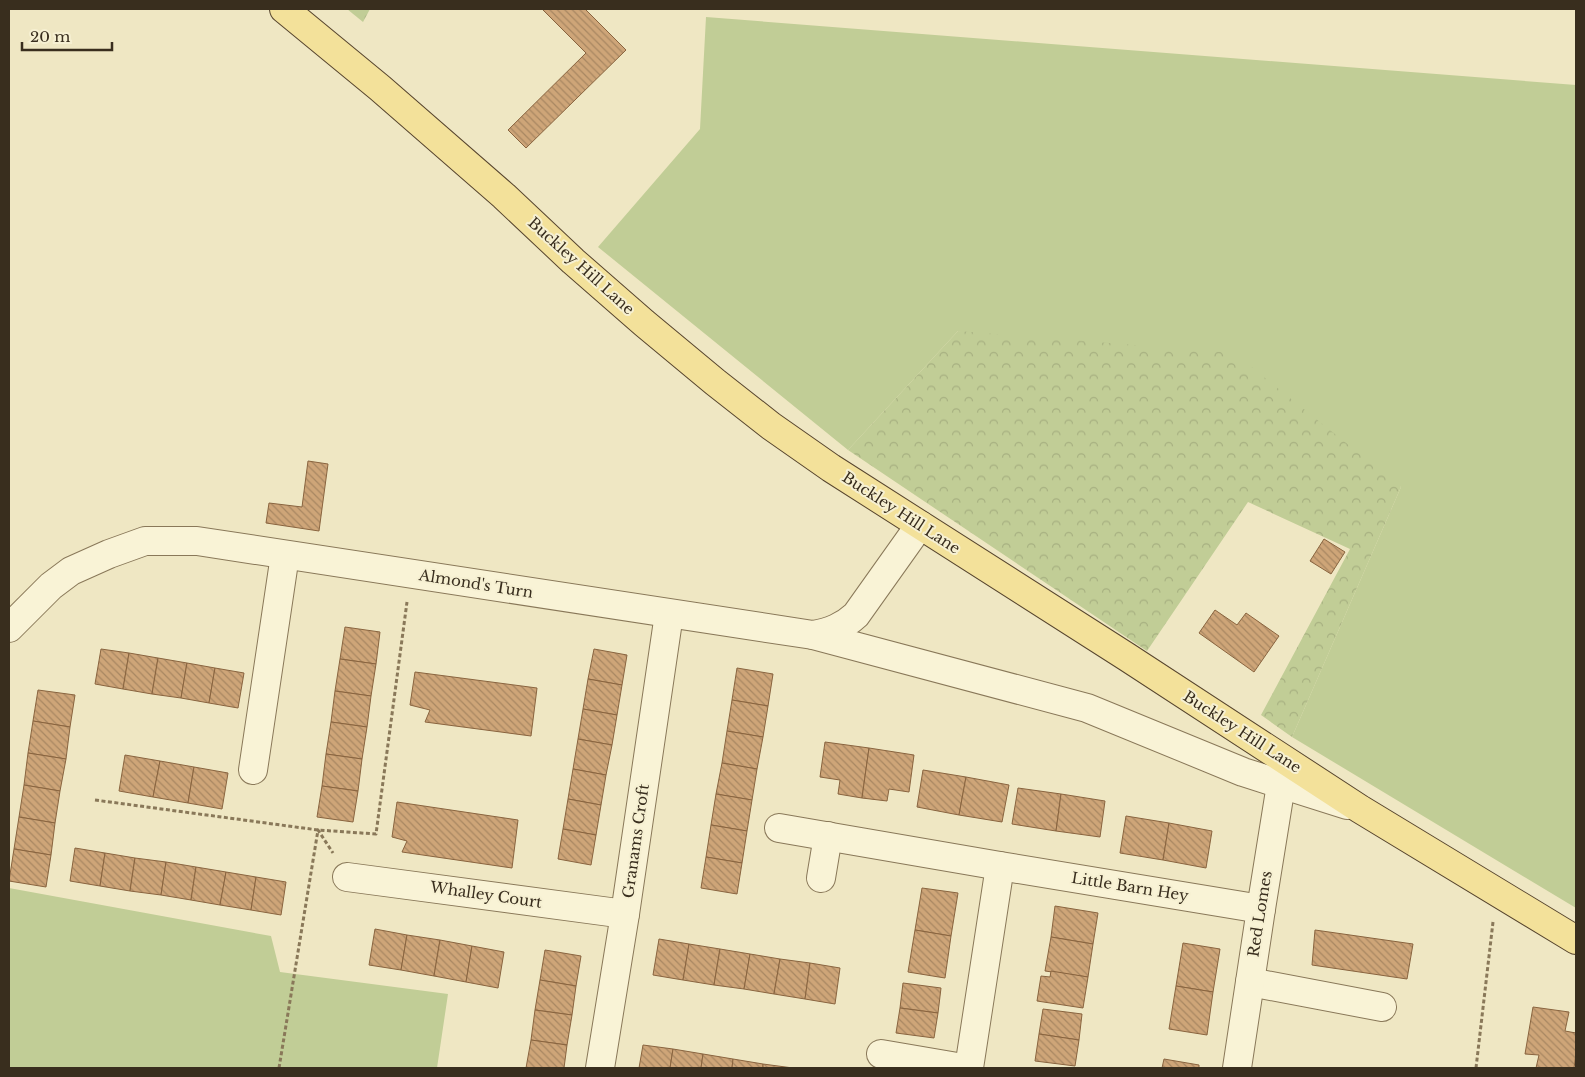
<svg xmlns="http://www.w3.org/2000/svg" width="1585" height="1077" font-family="'Libre Baskerville',serif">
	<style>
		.green { fill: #c1cd96 }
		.forest { fill: url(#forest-crowns) }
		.building { fill: url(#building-back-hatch); stroke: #89643f }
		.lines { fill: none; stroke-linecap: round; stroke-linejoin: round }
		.minor-casing { stroke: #897859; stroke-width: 30 }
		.major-casing { stroke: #57452e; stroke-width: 30 }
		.path { stroke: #897859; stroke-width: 3; stroke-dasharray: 4 2.5; stroke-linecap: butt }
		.minor { stroke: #f9f3d6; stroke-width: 28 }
		.major { stroke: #f3e19a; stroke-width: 28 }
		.labels { text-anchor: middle; stroke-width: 4; stroke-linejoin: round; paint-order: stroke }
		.street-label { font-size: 15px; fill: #392e1e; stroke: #f6f0d2 }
	</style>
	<defs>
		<pattern id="forest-crowns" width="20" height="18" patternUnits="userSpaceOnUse" patternTransform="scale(1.25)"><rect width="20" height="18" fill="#c1cd96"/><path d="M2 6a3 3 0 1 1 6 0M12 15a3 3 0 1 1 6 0" fill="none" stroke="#a7b081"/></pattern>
		<pattern id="building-back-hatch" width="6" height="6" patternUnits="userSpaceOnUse" patternTransform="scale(1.25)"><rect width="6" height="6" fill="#cea578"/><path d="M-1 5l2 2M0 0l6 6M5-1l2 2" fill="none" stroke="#a88762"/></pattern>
	</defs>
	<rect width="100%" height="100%" fill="#efe7c3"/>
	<!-- green -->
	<g class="green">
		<path d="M706 17 1576 85V908L1292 737 1401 487 958 331 848 450 598 247 700 129Z"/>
		<path d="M9 888 271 936 280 972 448 994 437 1068H9Z"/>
	</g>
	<!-- forest -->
	<g class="forest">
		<path d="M347 9H370L363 22Z"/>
		<path d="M958 331 1234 353 1401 487 1292 737 1261 715 1350 549 1248 502 1147 651 848 450Z"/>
	</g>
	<!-- building -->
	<g class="building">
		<path d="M542 9H585L626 50 526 148 508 130 586 53Z"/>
		<path d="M308 461 328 464 319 531 266 523 269 503 302 507Z"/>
		<path d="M1324 539 1345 552 1331 574 1310 561Z"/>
		<path d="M1215 610 1237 625 1246 613 1279 636 1254 672 1199 633Z"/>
		<path d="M345 627 380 632 376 664 340 659Z"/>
		<path d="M101 649 129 653 123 689 95 684Z"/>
		<path d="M594 649 627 655 622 685 588 679Z"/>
		<path d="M129 653 158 658 152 694 123 689Z"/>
		<path d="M158 658 187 663 181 698 152 694Z"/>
		<path d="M340 659 376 664 371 696 335 691Z"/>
		<path d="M187 663 215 668 209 703 181 698Z"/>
		<path d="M215 668 244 673 238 708 209 703Z"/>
		<path d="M737 668 773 674 768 706 732 700Z"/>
		<path d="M415 672 537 688 531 736 425 722 430 710 410 705Z"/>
		<path d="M588 679 622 685 617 715 583 709Z"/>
		<path d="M38 690 75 695 70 727 33 721Z"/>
		<path d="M335 691 371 696 367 727 331 722Z"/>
		<path d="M732 700 768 706 763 737 727 731Z"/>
		<path d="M583 709 617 715 612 745 578 739Z"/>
		<path d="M33 721 70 727 66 759 28 753Z"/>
		<path d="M331 722 367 727 362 759 326 754Z"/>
		<path d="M727 731 763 737 757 769 722 763Z"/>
		<path d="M578 739 612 745 606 775 573 769Z"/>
		<path d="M825 742 869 748 862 798 838 794 840 780 820 777Z"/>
		<path d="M869 748 914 755 909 792 889 789 887 801 862 798Z"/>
		<path d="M28 753 66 759 60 791 24 785Z"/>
		<path d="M326 754 362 759 358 791 322 786Z"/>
		<path d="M125 755 160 761 153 797 119 791Z"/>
		<path d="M160 761 194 767 188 803 153 797Z"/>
		<path d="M722 763 757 769 752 800 716 794Z"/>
		<path d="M194 767 228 773 222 809 188 803Z"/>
		<path d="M573 769 606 775 601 805 568 799Z"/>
		<path d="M923 770 966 777 959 815 917 807Z"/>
		<path d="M966 777 1009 785 1002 822 959 815Z"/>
		<path d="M24 785 60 791 55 823 19 817Z"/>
		<path d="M322 786 358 791 353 822 317 817Z"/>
		<path d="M1018 788 1061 794 1056 831 1012 824Z"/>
		<path d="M716 794 752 800 747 831 711 825Z"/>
		<path d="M1061 794 1105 801 1100 837 1056 831Z"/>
		<path d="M568 799 601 805 596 835 563 829Z"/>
		<path d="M397 802 518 820 512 868 402 852 407 841 392 837Z"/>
		<path d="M1126 816 1169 823 1163 860 1120 853Z"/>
		<path d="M19 817 55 823 51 855 14 849Z"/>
		<path d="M1169 823 1212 831 1206 868 1163 860Z"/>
		<path d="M711 825 747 831 742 863 706 857Z"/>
		<path d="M563 829 596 835 591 865 558 859Z"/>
		<path d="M75 848 105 853 100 886 70 881Z"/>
		<path d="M14 849 51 855 46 887 9 881Z"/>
		<path d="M105 853 135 858 130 891 100 886Z"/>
		<path d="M706 857 742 863 737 894 701 888Z"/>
		<path d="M135 858 166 862 161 895 130 891Z"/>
		<path d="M166 862 196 867 191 900 161 895Z"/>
		<path d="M196 867 226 872 220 905 191 900Z"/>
		<path d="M226 872 256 877 251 910 220 905Z"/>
		<path d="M256 877 286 882 281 915 251 910Z"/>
		<path d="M922 888 958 893 951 936 915 930Z"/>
		<path d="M1055 906 1098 913 1093 944 1051 937Z"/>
		<path d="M375 929 407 935 401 970 369 965Z"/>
		<path d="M915 930 951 936 945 978 908 972Z"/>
		<path d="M1315 930 1413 944 1407 979 1312 965Z"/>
		<path d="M407 935 440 940 434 976 401 970Z"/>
		<path d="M1051 937 1093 944 1088 977 1045 971Z"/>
		<path d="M659 939 689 944 683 980 653 975Z"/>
		<path d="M440 940 472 946 466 982 434 976Z"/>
		<path d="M1183 943 1220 949 1213 992 1176 986Z"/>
		<path d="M689 944 720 949 714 985 683 980Z"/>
		<path d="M472 946 504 952 498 988 466 982Z"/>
		<path d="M720 949 750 954 744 989 714 985Z"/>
		<path d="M545 950 581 956 576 986 540 980Z"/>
		<path d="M750 954 780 959 774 994 744 989Z"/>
		<path d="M780 959 810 963 805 999 774 994Z"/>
		<path d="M810 963 840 968 835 1004 805 999Z"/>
		<path d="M1051 971 1088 977 1083 1008 1037 1001 1041 976 1050 977Z"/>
		<path d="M540 980 576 986 572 1015 535 1010Z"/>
		<path d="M903 983 941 988 938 1013 900 1008Z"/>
		<path d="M1176 986 1213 992 1207 1035 1169 1029Z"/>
		<path d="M1533 1007 1569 1012 1565 1031 1576 1033V1054L1574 1068H1536L1539 1055 1525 1054Z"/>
		<path d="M900 1008 938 1013 934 1038 896 1033Z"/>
		<path d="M1043 1009 1082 1014 1079 1040 1039 1034Z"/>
		<path d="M535 1010 572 1015 567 1045 531 1040Z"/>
		<path d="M1039 1034 1079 1040 1075 1066 1035 1061Z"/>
		<path d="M531 1040 567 1045 564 1068H526Z"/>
		<path d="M643 1045 673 1049 670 1068H639Z"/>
		<path d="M673 1049 703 1054 701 1068H670Z"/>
		<path d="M703 1054 733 1059 732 1068H701Z"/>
		<path d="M733 1059 763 1064V1068H732Z"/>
		<path d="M1164 1059 1199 1065V1068H1162Z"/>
		<path d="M763 1064 793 1068H763Z"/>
	</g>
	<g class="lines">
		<defs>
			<g id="minor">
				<path d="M9 628 51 586 71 571 109 554 145 541H197L813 635C830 632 843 627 856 615L920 525"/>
				<path d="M813 635 1087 708 1243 772 1347 805"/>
				<path d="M253 770 285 555"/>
				<path d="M779 828 1000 866 1261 909"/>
				<path d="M347 877 625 914"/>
				<path d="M821 878 828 836"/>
				<path d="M1250 982 1382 1007"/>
				<path d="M881 1054 963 1068"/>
				<path d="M600 1068 625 914 669 614"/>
				<path d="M969 1068 1000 866"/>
				<path d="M1237 1068 1261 909 1284 766"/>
			</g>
			<path id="major" d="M284 9 380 88 504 196 573 261 644 323 715 382 771 426 831 468 1127 657 1360 809 1576 940"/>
		</defs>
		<!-- minor casing -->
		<use href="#minor" class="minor-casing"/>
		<!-- major casing -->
		<use href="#major" class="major-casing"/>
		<!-- path -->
		<g class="path">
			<path d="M95 800 318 830 376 834 407 602"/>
			<path d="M279 1068 318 830 333 853"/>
			<path d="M1476 1068 1493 922"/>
		</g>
		<!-- minor -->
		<use href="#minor" class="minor"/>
		<!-- major -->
		<use href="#major" class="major"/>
	</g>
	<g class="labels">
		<!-- street labels -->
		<g class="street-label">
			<text transform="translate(581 266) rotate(42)" y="5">Buckley Hill Lane</text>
			<text transform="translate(901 513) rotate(33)" y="5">Buckley Hill Lane</text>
			<text transform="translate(476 584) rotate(9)" y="5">Almond's Turn</text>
			<text transform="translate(1242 732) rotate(33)" y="5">Buckley Hill Lane</text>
			<text transform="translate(636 841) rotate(-82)" y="5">Granams Croft</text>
			<text transform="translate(1130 887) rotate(9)" y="5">Little Barn Hey</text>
			<text transform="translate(486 895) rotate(8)" y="5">Whalley Court</text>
			<text transform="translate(1260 914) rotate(-81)" y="5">Red Lomes</text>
		</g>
	</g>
	<!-- border -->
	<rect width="1585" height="1077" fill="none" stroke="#392e1e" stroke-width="20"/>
	<!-- scale -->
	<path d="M22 42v8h90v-8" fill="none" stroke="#392e1e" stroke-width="2.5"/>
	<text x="30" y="42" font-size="15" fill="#392e1e" stroke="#f6f0d2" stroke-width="4" paint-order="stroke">20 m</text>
</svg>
